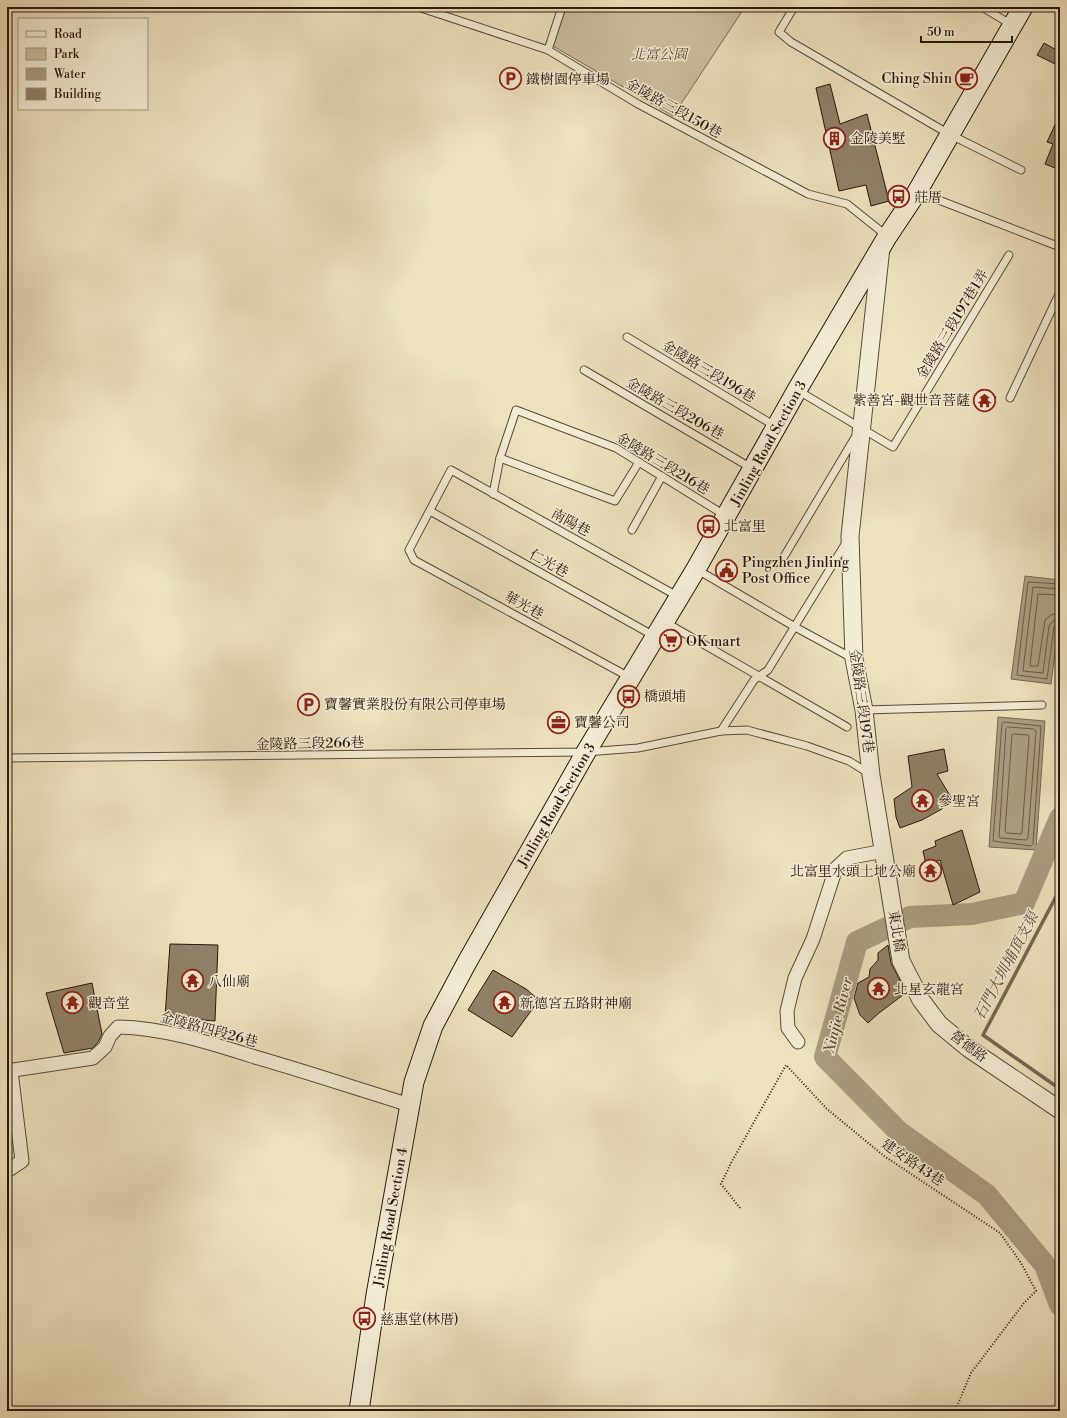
<svg xmlns="http://www.w3.org/2000/svg" width="1067" height="1418" font-family="'Libre Bodoni','Noto Serif TC',serif">
	<style>
		.green { fill: #ccbfa0; stroke: #7a6b56 }
		.water { fill: #aa9d82; stroke: #766753 }
		.lines { fill: none; stroke-linecap: round; stroke-linejoin: round }
		.shore { stroke: #6a5a48; stroke-width: 1 }
		.stream { stroke: #766753; stroke-width: 3.5 }
		.river { stroke: #aa9d82; stroke-width: 22 }
		.building { fill: #8f8169; stroke: #29170d }
		.service-casing { stroke: #5a4a39; stroke-width: 9 }
		.minor-casing { stroke: #5a4a39; stroke-width: 15 }
		.tertiary-casing { stroke: #5a4a39; stroke-width: 19 }
		.secondary-casing { stroke: #29170d; stroke-width: 21 }
		.path { stroke: #29170d; stroke-width: 2; stroke-dasharray: 1 2; stroke-linecap: butt }
		.service { stroke: #f3ecd5; stroke-width: 7 }
		.minor { stroke: #f3ecd5; stroke-width: 13 }
		.tertiary { stroke: #f3ecd5; stroke-width: 17 }
		.secondary { stroke: #f3ecd5; stroke-width: 19 }
		.labels { text-anchor: middle; stroke-width: 3; stroke-linejoin: round; paint-order: stroke }
		.park-label { font-size: 14px; font-style: italic; fill: #5a4939; stroke: #f3ecd5 }
		.poi-label { font-size: 14px; fill: #29170d; stroke: #f3ecd5; text-anchor: start }
		.street-label { font-size: 14px; fill: #29170d; stroke: #f3ecd5 }
		.water-label { font-size: 15px; font-style: italic; fill: #5d4d3c; stroke: #f3ecd5 }
	</style>
	<rect width="100%" height="100%" fill="#ede2be"/>
	<filter id="stains"><feTurbulence type="fractalNoise" baseFrequency=".005" numOctaves="4"/><feColorMatrix values="0 0 0 0 .2 0 0 0 0 .09 0 0 0 0 .02 0 0 0 .5 -.17"/></filter>
	<radialGradient id="worn" r=".72"><stop offset=".6" stop-color="#630" stop-opacity="0"/><stop offset="1" stop-color="#630" stop-opacity=".3"/></radialGradient>
	<!-- green -->
	<path class="green" d="M566 7H734L743 10 673 116 553 46Z"/>
	<!-- water -->
	<g class="water">
		<path d="M1025 576 1060 580V613L1051 684 1011 679Z"/>
		<path d="M998 717 1045 721 1036 850 989 847Z"/>
	</g>
	<g class="lines">
		<!-- shore -->
		<g class="shore">
			<path d="M1060 584 1028 582 1017 675 1047 679 1054 627 1060 624"/>
			<path d="M1060 589 1033 587 1023 671 1043 673 1049 626 1053 621 1060 619"/>
			<path d="M1060 595 1038 594 1030 666H1038L1045 620 1051 615 1060 613"/>
			<path d="M1004 722 1041 726 1033 844 1031 846 993 841 1002 724Z"/>
			<path d="M1008 727 1034 729 1036 731 1028 838 1026 840 1000 838 999 837 1006 729Z"/>
			<path d="M1014 734 1028 735 1029 737 1022 832 1021 834 1007 833 1005 831 1012 735Z"/>
		</g>
		<!-- stream -->
		<g class="stream">
			<path d="M1060 889 983 1035 1060 1089"/>
			<path d="M1054 1287 1060 1288"/>
		</g>
		<!-- river -->
		<path class="river" d="M1060 818 1024 903 972 914 910 917 857 942 825 1057 899 1132 987 1195 1045 1265 1060 1305"/>
	</g>
	<!-- building -->
	<g class="building">
		<path d="M1044 43 1060 52V58L1057 65 1037 55Z"/>
		<path d="M830 84 840 124 867 114 889 201 871 206 866 185 839 191 816 88Z"/>
		<path d="M1060 114V170L1045 164 1053 144 1047 142Z"/>
		<path d="M980 390 996 397 990 410 974 404Z"/>
		<path d="M944 749 948 771 937 774 952 799 942 809 922 820 900 828 896 817 894 799 912 787 908 756Z"/>
		<path d="M962 830 980 892 953 905 940 860 926 865 923 851 936 846 935 841Z"/>
		<path d="M170 944 218 945 215 1021 165 1017Z"/>
		<path d="M888 945 891 963 901 982 903 995 879 1013 868 1023 860 1015 854 998 858 983 869 977 870 969 878 960V953Z"/>
		<path d="M493 970 526 989 539 1000 512 1037 468 1010Z"/>
		<path d="M92 983 102 1034 98 1042 93 1048 64 1053 46 993Z"/>
	</g>
	<g class="lines">
		<defs>
			<g id="service">
				<path d="M418 7 548 50 638 104 808 194 847 204 887 236"/>
				<path d="M794 7 779 32 791 42 949 134 1021 170"/>
				<path d="M982 7 1012 25"/>
				<path d="M548 50 562 7"/>
				<path d="M918 192 1060 247"/>
				<path d="M627 337 775 426"/>
				<path d="M584 370 753 469"/>
				<path d="M797 390 893 447 1009 255"/>
				<path d="M1010 398 1060 292"/>
				<path d="M639 462 615 501 500 458 516 410 616 448 726 516"/>
				<path d="M493 494 500 458"/>
				<path d="M430 511 656 637"/>
				<path d="M632 530 662 476"/>
				<path d="M782 560 854 439 858 436"/>
				<path d="M696 569 795 627 852 658"/>
				<path d="M665 622 847 727"/>
				<path d="M631 678 414 560 409 550 451 470 679 597"/>
				<path d="M864 710 1042 705"/>
				<path d="M721 731 754 680 768 670 847 541"/>
				<path d="M7 758 586 752 638 748 721 731 747 730 807 746 849 761 870 774"/>
			</g>
			<g id="minor">
				<path d="M798 1042 788 1028 787 1011 795 978 813 939 836 868 847 858 884 851"/>
				<path d="M7 1071 93 1058 105 1047 110 1036 118 1027C165 1028 211 1043 255 1057 307 1072 358 1089 410 1105"/>
				<path d="M7 1171 22 1161 11 1071"/>
			</g>
			<path id="tertiary" d="M881 247 850 536 854 659 864 710 871 775 901 961 921 1000 939 1024 968 1048 1060 1110"/>
			<path id="secondary" d="M359 1411 376 1295 414 1082 433 1026 466 964 586 752 696 569 797 390 887 237 917 192 1023 7"/>
		</defs>
		<!-- service casing -->
		<use href="#service" class="service-casing"/>
		<!-- minor casing -->
		<use href="#minor" class="minor-casing"/>
		<!-- tertiary casing -->
		<use href="#tertiary" class="tertiary-casing"/>
		<!-- secondary casing -->
		<use href="#secondary" class="secondary-casing"/>
		<!-- path -->
		<path class="path" d="M740 1208 721 1184 731 1163 786 1065 827 1109 884 1156 1000 1233 1021 1263 1036 1291 1024 1303 971 1373 955 1411"/>
		<!-- service -->
		<use href="#service" class="service"/>
		<!-- minor -->
		<use href="#minor" class="minor"/>
		<!-- tertiary -->
		<use href="#tertiary" class="tertiary"/>
		<!-- secondary -->
		<use href="#secondary" class="secondary"/>
	</g>
	<!-- icons -->
	<defs>
		<symbol id="cafe-ring" viewBox="-11 -11 22 22"><circle r="9.5" fill="#f3ecd5" stroke="#8f2418" stroke-width="1.5"/><path d="M-5.5-4.5H6V0H3Q3 3.5 0 3.5H-2.5Q-5.5 3.5-5.5 0ZM3-3.2v2h1.7v-2ZM-6 4.5H4V6H-6Z" fill="#8f2418"/></symbol>
		<symbol id="parking-ring" viewBox="-11 -11 22 22"><circle r="9.5" fill="#f3ecd5" stroke="#8f2418" stroke-width="1.5"/><path d="M-3.5-5.5H1a3.5 3.5 0 0 1 0 7H-1V5.5H-3.5ZM-1-3.4V-.6H.8a1.4 1.4 0 0 0 0-2.8Z" fill="#8f2418"/></symbol>
		<symbol id="building-ring" viewBox="-11 -11 22 22"><circle r="9.5" fill="#f3ecd5" stroke="#8f2418" stroke-width="1.5"/><path d="M-4-6H4V6H1V3H-1V6H-4ZM-2.5-4.3h1.7v1.8h-1.7ZM.8-4.3h1.7v1.8H.8ZM-2.5-1h1.7V.8h-1.7ZM.8-1h1.7V.8H.8Z" fill="#8f2418"/></symbol>
		<symbol id="bus-ring" viewBox="-11 -11 22 22"><circle r="9.5" fill="#f3ecd5" stroke="#8f2418" stroke-width="1.5"/><path d="M-5-6H5V4H4V6H2V4H-2V6H-4V4H-5ZM-3.5-4V0h7V-4ZM-3.5 1.2v1.5H-2V1.2ZM2 1.2v1.5H3.5V1.2Z" fill="#8f2418"/></symbol>
		<symbol id="temple-ring" viewBox="-11 -11 22 22"><circle r="9.5" fill="#f3ecd5" stroke="#8f2418" stroke-width="1.5"/><path d="M0-6L5-2H3V0L6.5 2.5H4V6H1.5V3h-3V6H-4V2.5H-6.5L-3 0V-2H-5Z" fill="#8f2418"/></symbol>
		<symbol id="civic-ring" viewBox="-11 -11 22 22"><circle r="9.5" fill="#f3ecd5" stroke="#8f2418" stroke-width="1.5"/><path d="M-.6-6.5H3V-4.5H.6V-3L4-1V1h2V6H-6V1h2V-1L-.6-3ZM-1.2 2.5V6h2.4V2.5Z" fill="#8f2418"/></symbol>
		<symbol id="supermarket-ring" viewBox="-11 -11 22 22"><circle r="9.5" fill="#f3ecd5" stroke="#8f2418" stroke-width="1.5"/><path d="M-6-5.5h2.5l.6 2H6L4.5 2H-2.5L-4.4-4H-6ZM-1.5 3.2a1.3 1.3 0 1 0 .1 0ZM3 3.2a1.3 1.3 0 1 0 .1 0Z" fill="#8f2418"/></symbol>
		<symbol id="office-ring" viewBox="-11 -11 22 22"><circle r="9.5" fill="#f3ecd5" stroke="#8f2418" stroke-width="1.5"/><path d="M-6-3h4V-5.5h4V-3h4V5H-6ZM-1-4.5V-3h2v-1.5ZM-6 0V1H6V0Z" fill="#8f2418"/></symbol>
	</defs>
	<g fill-rule="evenodd">
		<use href="#cafe-ring" x="954" y="66" width="25" height="25"/>
		<use href="#parking-ring" x="498" y="66" width="25" height="25"/>
		<use href="#building-ring" x="822" y="126" width="25" height="25"/>
		<use href="#bus-ring" x="886" y="184" width="25" height="25"/>
		<use href="#temple-ring" x="972" y="388" width="25" height="25"/>
		<use href="#bus-ring" x="696" y="514" width="25" height="25"/>
		<use href="#civic-ring" x="714" y="558" width="25" height="25"/>
		<use href="#supermarket-ring" x="658" y="628" width="25" height="25"/>
		<use href="#bus-ring" x="616" y="684" width="25" height="25"/>
		<use href="#parking-ring" x="296" y="692" width="25" height="25"/>
		<use href="#office-ring" x="546" y="710" width="25" height="25"/>
		<use href="#temple-ring" x="910" y="788" width="25" height="25"/>
		<use href="#temple-ring" x="918" y="858" width="25" height="25"/>
		<use href="#temple-ring" x="180" y="968" width="25" height="25"/>
		<use href="#temple-ring" x="866" y="976" width="25" height="25"/>
		<use href="#temple-ring" x="60" y="990" width="25" height="25"/>
		<use href="#temple-ring" x="492" y="990" width="25" height="25"/>
		<use href="#bus-ring" x="352" y="1306" width="25" height="25"/>
	</g>
	<g class="labels">
		<!-- park labels -->
		<g class="park-label">
			<text x="659" y="59">北富公園</text>
		</g>
		<!-- poi labels -->
		<g class="poi-label">
			<text x="952" y="83" text-anchor="end">Ching Shin</text>
			<text x="526" y="84">鐵樹園停車場</text>
			<text x="850" y="143">金陵美墅</text>
			<text x="914" y="202">莊厝</text>
			<text x="970" y="405" text-anchor="end">紫善宮-觀世音菩薩</text>
			<text x="724" y="531">北富里</text>
			<text x="742" y="567">Pingzhen Jinling<tspan x="742" dy="16">Post Office</tspan></text>
			<text x="686" y="646">OK mart</text>
			<text x="644" y="701">橋頭埔</text>
			<text x="324" y="709">寶馨實業股份有限公司停車場</text>
			<text x="574" y="727">寶馨公司</text>
			<text x="938" y="806">參聖宮</text>
			<text x="916" y="876" text-anchor="end">北富里水頭土地公廟</text>
			<text x="208" y="986">八仙廟</text>
			<text x="894" y="994">北星玄龍宮</text>
			<text x="88" y="1008">觀音堂</text>
			<text x="520" y="1008">新德宮五路財神廟</text>
			<text x="380" y="1324">慈惠堂(林厝)</text>
		</g>
		<!-- street labels -->
		<g class="street-label">
			<text transform="translate(674 108) rotate(29)" y="5">金陵路三段150巷</text>
			<text transform="translate(952 324) rotate(-59)" y="5">金陵路三段197巷1弄</text>
			<text transform="translate(709 371) rotate(31)" y="5">金陵路三段196巷</text>
			<text transform="translate(675 408) rotate(30)" y="5">金陵路三段206巷</text>
			<text transform="translate(768 443) rotate(-61)" y="5">Jinling Road Section 3</text>
			<text transform="translate(663 463) rotate(31)" y="5">金陵路三段216巷</text>
			<text transform="translate(571 522) rotate(29)" y="5">南陽巷</text>
			<text transform="translate(549 563) rotate(29)" y="5">仁光巷</text>
			<text transform="translate(524 605) rotate(29)" y="5">華光巷</text>
			<text transform="translate(862 701) rotate(82)" y="5">金陵路三段197巷</text>
			<text transform="translate(310 743) rotate(-1)" y="5">金陵路三段266巷</text>
			<text transform="translate(556 805) rotate(-60)" y="5">Jinling Road Section 3</text>
			<text transform="translate(897 931) rotate(81)" y="5">東北橋</text>
			<text transform="translate(209 1029) rotate(15)" y="5">金陵路四段26巷</text>
			<text transform="translate(969 1046) rotate(37)" y="5">營德路</text>
			<text transform="translate(913 1162) rotate(34)" y="5">建安路43巷</text>
			<text transform="translate(390 1217) rotate(-80)" y="5">Jinling Road Section 4</text>
		</g>
		<!-- water labels -->
		<g class="water-label">
			<text transform="translate(1006 966) rotate(-62)" y="5">石門大圳埔頂支渠</text>
			<text transform="translate(838 1015) rotate(-76)" y="5">Xinjie River</text>
		</g>
	</g>
	<!-- margin -->
	<rect width="1067" height="1418" fill="none" stroke="#ede2be" stroke-width="24"/>
	<rect x="8" y="8" width="1051" height="1402" fill="none" stroke="#29170d" stroke-width="2"/>
	<rect x="12" y="12" width="1043" height="1394" fill="none" stroke="#29170d"/>
	<!-- legend -->
	<rect x="18" y="18" width="130" height="92" fill="#f3ecd5" stroke="#a29785"/>
	<rect x="26" y="31" width="20" height="6" fill="#f3ecd5" stroke="#a29785"/>
	<text x="54" y="38" font-size="12" fill="#29170d">Road</text>
	<rect x="26" y="48" width="20" height="12" fill="#ccbfa0" stroke="#a29785"/>
	<text x="54" y="58" font-size="12" fill="#29170d">Park</text>
	<rect x="26" y="68" width="20" height="12" fill="#aa9d82" stroke="#a29785"/>
	<text x="54" y="78" font-size="12" fill="#29170d">Water</text>
	<rect x="26" y="88" width="20" height="12" fill="#8f8169" stroke="#a29785"/>
	<text x="54" y="98" font-size="12" fill="#29170d">Building</text>
	<!-- scale -->
	<path d="M921 36v6h91v-6" fill="none" stroke="#29170d" stroke-width="2"/>
	<text x="927" y="36" font-size="12" fill="#29170d" stroke="#f3ecd5" stroke-width="3" paint-order="stroke">50 m</text>
	<rect width="100%" height="100%" filter="url(#stains)"/>
	<rect width="100%" height="100%" fill="url(#worn)"/>
</svg>
